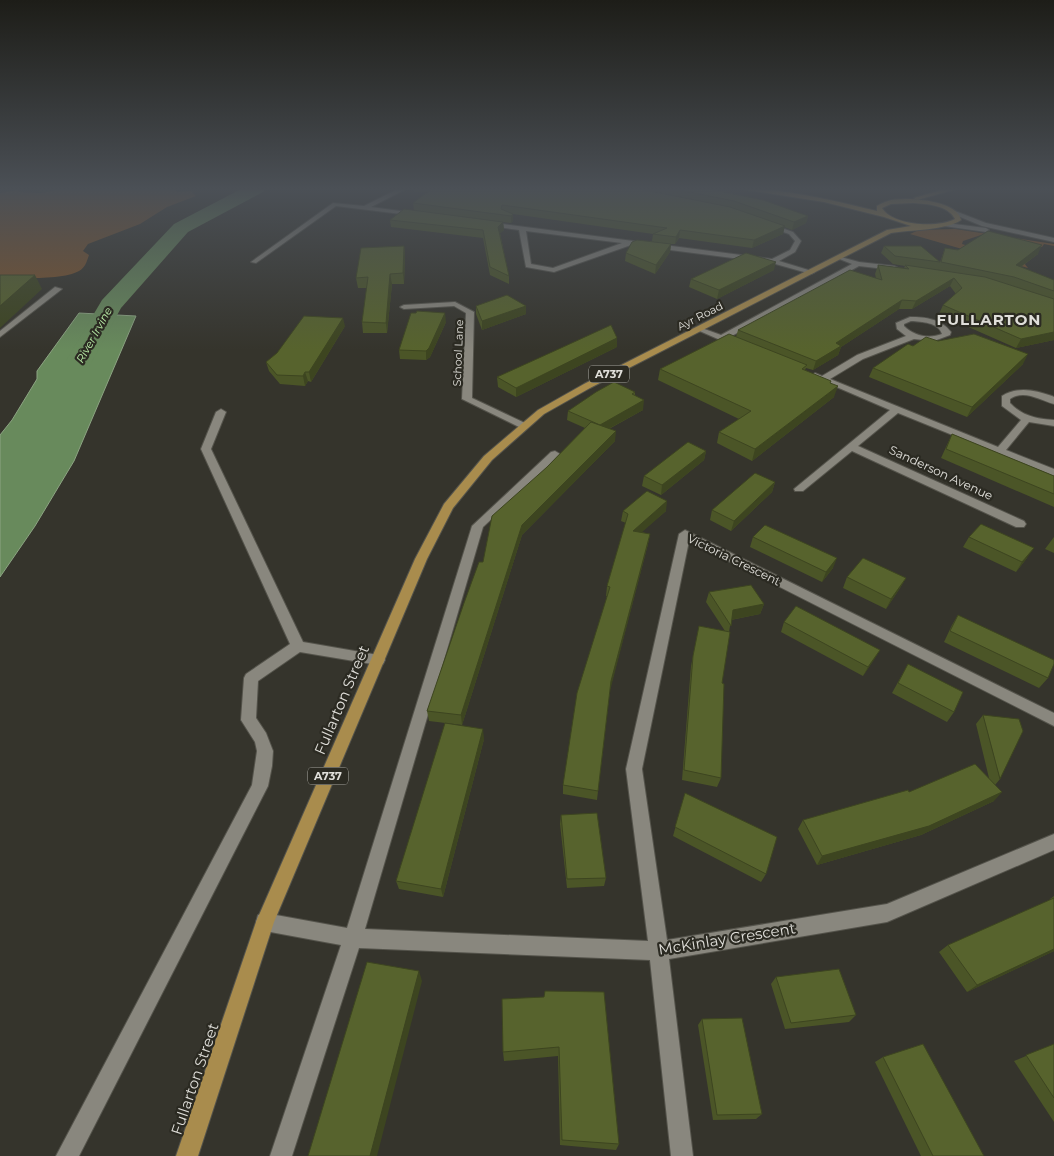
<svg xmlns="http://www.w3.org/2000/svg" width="1054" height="1156" font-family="Montserrat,sans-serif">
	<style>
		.green { fill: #7c532b }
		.water { fill: #688a5c; stroke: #8ca482 }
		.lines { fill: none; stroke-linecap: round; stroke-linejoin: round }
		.river { fill: #688a5c; fill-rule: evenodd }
		.minor-casing { stroke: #54534b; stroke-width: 2 }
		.tertiary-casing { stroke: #54534b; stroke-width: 2 }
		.primary-casing { stroke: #54534b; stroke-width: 2 }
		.minor { fill: #89877e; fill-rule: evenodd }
		.tertiary { fill: #89877e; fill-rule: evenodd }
		.primary { fill: #a98c4d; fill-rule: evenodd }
		.wall { fill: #4b5527 }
		.shaded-wall { fill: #3d4520 }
		.building { fill: #57632d; stroke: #3d4520 }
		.labels { text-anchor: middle; stroke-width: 4.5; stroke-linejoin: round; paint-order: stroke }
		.far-street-label { font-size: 11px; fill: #e0dfda; stroke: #2b2a22 }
		.far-water-label { font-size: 11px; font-style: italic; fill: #bbefa9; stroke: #2b2a22 }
		.shield { fill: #2b2a22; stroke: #aaa9a3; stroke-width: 1 }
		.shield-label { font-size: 11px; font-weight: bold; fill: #e0dfda }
		.street-label { font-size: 12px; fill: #e0dfda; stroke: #2b2a22 }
		.far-district-label { font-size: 15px; font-weight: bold; letter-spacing: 1px; fill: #e0dfda; stroke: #2b2a22 }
		.near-street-label { font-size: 15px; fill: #e0dfda; stroke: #2b2a22 }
	</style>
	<rect width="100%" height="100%" fill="#35342c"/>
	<!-- green -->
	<g class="green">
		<path d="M66 188H174L177 192 191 191 196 196 167 207 140 224 88 244 83 251 89 255C87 261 85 268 79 271 64 280 19 278 0 278V193L18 190 19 192 41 193Z"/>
		<path d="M955 229 1054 244V246L1044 244 1042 247 1019 244 981 235 963 241 962 244 1024 263 1028 268 910 234 919 230Z"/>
	</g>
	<!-- water -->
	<path class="water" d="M79 313 136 316 74 461 35 526 0 577V435L12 420 37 379V371Z"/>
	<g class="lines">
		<!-- river -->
		<path class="river" d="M243 188H266L263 192 188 232 121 308 89 367 79 369 69 367 66 361 102 300 174 224Z"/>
		<defs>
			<g id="minor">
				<path d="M400 188H408L371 207 415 213 417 216 336 206 256 263 251 262 333 203 364 206Z"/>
				<path d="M487 222 772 259 790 250 795 241 789 234 766 226V224L768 223 793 232 801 241 795 252 779 261 815 272 811 274 772 263 631 245 554 272 526 267 519 230 485 225V223ZM526 231 622 243 553 268 531 264Z"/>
				<path d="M837 256 859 262 894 266 898 268 894 270 859 266 728 338 740 342V346H734L695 329 699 327 721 335 852 264 837 258Z"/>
				<path d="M55 287 62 289 0 337V331Z"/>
				<path d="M455 302 474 312 472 398 527 424V428H521L462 399 466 313 454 306 404 309 400 307 404 305Z"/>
				<path d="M910 317C926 317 941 319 951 332L950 335 934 341 914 339 863 359 830 379 998 447 1021 420 1002 406V396C1017 386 1035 390 1052 396L1054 397V404C1040 400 1024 389 1010 399V403C1022 416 1037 419 1054 420V426L1029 422 1006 450 1054 469V476L898 413 858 446 1024 521 1026 524 1024 527H1016L852 451 803 491H795L794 489 890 410 811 376 815 373 822 376 857 355 906 336 897 329 896 323ZM911 321C922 322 938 322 942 334 929 339 914 336 904 326V324Z"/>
				<path d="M221 409 226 412 211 449 303 642 378 655 383 656 385 660 383 664 378 665 300 652 258 681 256 718 266 733 273 751 272 766 268 786 79 1156H56L252 785 257 751 255 742 241 720 244 678 246 674 290 644 201 449 216 412Z"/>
				<path d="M555 451 560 454 559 456 483 527 365 929 648 941 626 769 679 534 685 530 1054 713V726L689 541 642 769 667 940 887 904 1054 834V850L887 922 669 959 693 1156H671L650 960 359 948 292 1156H270L341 945 265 931 258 929 256 922 258 915 265 913 347 928 472 526 551 452Z"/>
			</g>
			<g id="tertiary">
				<path d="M955 211 986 223 1054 238V242L982 226 953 214Z"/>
				<path d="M946 223 986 228 989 230 986 232 944 226V224Z"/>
			</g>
			<g id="primary">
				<path d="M735 188C783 188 831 200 877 211V206C880 204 884 202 888 201 904 196 958 200 961 220 948 230 909 230 891 233L590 388 544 414 492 460 453 508 427 559 274 922 198 1156H176L256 922 415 559 444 504 484 456 538 410 584 384 887 230 911 226 884 217 824 202ZM913 203C927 204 948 205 955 219 938 228 893 226 882 208L891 204Z"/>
				<path d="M948 188H960L917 200 914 198Z"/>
			</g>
		</defs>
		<!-- minor casing -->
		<use href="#minor" class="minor-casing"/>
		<!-- tertiary casing -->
		<use href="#tertiary" class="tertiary-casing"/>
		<!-- primary casing -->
		<use href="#primary" class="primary-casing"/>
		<!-- minor -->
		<use href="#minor" class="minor"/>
		<!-- tertiary -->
		<use href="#tertiary" class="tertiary"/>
		<!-- primary -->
		<use href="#primary" class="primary"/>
	</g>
	<!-- wall -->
	<g class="wall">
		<path d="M408 188H704L808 216 806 223 792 230 784 227 783 234 752 248 679 238 675 244H671L670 252 655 274 625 261 626 253 652 241 653 234 513 214V221L511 223 414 211 413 203 427 193 409 190Z"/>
		<path d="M390 220 503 222 504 230 500 233 509 276V284L490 275 483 238 391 227Z"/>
		<path d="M404 246 405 256 404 284H392L387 333H363L362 322 367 288H358L356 278Z"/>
		<path d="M884 246 940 262 945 248 958 250 1038 254 1021 267 1054 280V340L1016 348 939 314 943 305 956 294 950 286 912 309H899L841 347 838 355 813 370 806 368 805 370 830 383 834 397 752 461 717 443 719 432 739 419 658 380 660 369 736 337 738 330 876 278 875 274 878 265 904 268 905 266 893 264 881 253Z"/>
		<path d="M774 270 717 299 689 287 691 279Z"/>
		<path d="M476 306 526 314 482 330 476 314Z"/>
		<path d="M446 322 430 357 426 360 400 359 399 350Z"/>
		<path d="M345 326 311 382 308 381 305 386 280 384 269 371 266 362Z"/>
		<path d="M938 341 1023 364 967 417 869 377 873 368 913 346Z"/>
		<path d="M617 347 516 397 498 387 497 377Z"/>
		<path d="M635 392V395L643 410 609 429 615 441 522 535 462 725 429 721 427 711 483 562 547 467 585 428 567 420 568 411Z"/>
		<path d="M952 434 1054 476V507L941 458Z"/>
		<path d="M706 451 704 460 661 495 642 486 644 476Z"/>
		<path d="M775 482 772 492 731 531 710 520 712 510Z"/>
		<path d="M623 511H666L641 532 650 534 648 544 610 689 597 800 563 794V785L607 596H606L607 586 626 523 621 521Z"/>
		<path d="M753 537 833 568 822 582 750 547Z"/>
		<path d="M969 537 1027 558 1016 572 963 547Z"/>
		<path d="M1054 537V553L1045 549Z"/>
		<path d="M847 577 906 578 900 588 886 609 843 588Z"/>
		<path d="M709 592 764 604 760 614 731 620 729 632 722 683 721 778 717 787 682 780 691 666 699 626 725 631 706 602Z"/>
		<path d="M958 615 1048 678 1039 688 944 642 952 625Z"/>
		<path d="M784 622 880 650 863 676 781 632Z"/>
		<path d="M908 664 954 712 947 722 892 693Z"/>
		<path d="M983 715 1000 779 995 785 994 801 921 835 817 865 798 829 803 820 909 792 989 778 976 724Z"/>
		<path d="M484 739 443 897 399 889 396 881Z"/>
		<path d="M685 793 766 874 761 882 673 836Z"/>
		<path d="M561 815 606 878 604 886 567 888 560 824Z"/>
		<path d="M1054 896V951L967 992 939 952 948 945 1051 900 1050 899Z"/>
		<path d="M776 977 856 1015 849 1022 785 1029 771 984Z"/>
		<path d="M544 997 619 1144 616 1150 560 1145 558 1056 504 1061 503 1052Z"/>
		<path d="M702 1019 762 1114 756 1119 713 1120 698 1025Z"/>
		<path d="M1054 1044V1122L1014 1061Z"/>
		<path d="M883 1057 984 1156H921L875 1062Z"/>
	</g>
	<!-- shaded-wall -->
	<g class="shaded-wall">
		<path d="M32 188H64V189L39 192 38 189 33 190Z"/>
		<path d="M513 214V221L511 223V216Z"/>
		<path d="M808 216 806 223 792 230 794 222Z"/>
		<path d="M503 222 504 230 498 235V227Z"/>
		<path d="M785 226 783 234 752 248 754 240Z"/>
		<path d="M680 230 679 238 675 244 676 237Z"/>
		<path d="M671 244 670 252 655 274 656 265Z"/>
		<path d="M1042 245 1038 254 1012 273 1016 265Z"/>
		<path d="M404 246 405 256 404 284 403 273Z"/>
		<path d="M776 262 774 270 717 299 719 290Z"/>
		<path d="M390 274 392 284 387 333 386 323Z"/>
		<path d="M35 275 42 289 0 328V306Z"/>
		<path d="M954 278 950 286 912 309 916 301Z"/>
		<path d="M902 300 899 309 841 347 838 355 813 370 816 361 836 343Z"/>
		<path d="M526 306V314L482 330V321Z"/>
		<path d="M445 313 446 322 430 357 426 360V351Z"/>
		<path d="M343 318 345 326 311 382 309 372Z"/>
		<path d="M1054 332V340L1016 348 1021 339Z"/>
		<path d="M617 338V347L516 397V388Z"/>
		<path d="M1028 354 1023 364 967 417 972 407Z"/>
		<path d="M305 372 308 381 305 386 303 376Z"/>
		<path d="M838 386 834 397 752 461 755 449Z"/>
		<path d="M644 400 643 410 599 434 600 425Z"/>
		<path d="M616 431 615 441 522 535 462 725 461 715 522 525Z"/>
		<path d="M706 451 704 460 661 495 662 485Z"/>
		<path d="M775 482 772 492 731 531 734 521Z"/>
		<path d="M667 501 666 511 632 541 633 531Z"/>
		<path d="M650 534 648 544 610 691 611 681Z"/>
		<path d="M1034 548 1027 558 1016 572 1022 562Z"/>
		<path d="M837 558 833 568 822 582 826 572Z"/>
		<path d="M906 578 900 588 886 609 891 599Z"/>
		<path d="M764 604 760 614 730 620 733 610Z"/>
		<path d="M880 650 874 660 863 676 868 667Z"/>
		<path d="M483 729 484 739 443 897 441 889Z"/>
		<path d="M1002 792 994 801 921 835 817 865 822 856Z"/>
		<path d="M1054 949V951L967 992 977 985Z"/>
		<path d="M419 971 422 981 377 1156H370Z"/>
	</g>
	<!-- building -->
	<g class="building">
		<path d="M433 188H509L519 190 521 188H635L730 207 785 226 754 240 680 230 676 237 653 234 667 228 502 205 501 209 513 214 511 216 413 203Z"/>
		<path d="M669 188H704L763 200 808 216 794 222 734 201Z"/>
		<path d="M404 209 503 222 498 227 509 276 490 267 483 230 390 220Z"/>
		<path d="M988 231 1042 245 1016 265 1054 280V291L1014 277 941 262 945 248 958 250Z"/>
		<path d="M637 240 671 244 656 265 626 253 632 242Z"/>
		<path d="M404 246 403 273 390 274 386 323 362 322 368 277 356 278 361 248Z"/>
		<path d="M884 246H921L940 262 895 256Z"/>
		<path d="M746 253 776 262 719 290 691 279Z"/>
		<path d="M878 265 909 269 905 265 985 277 1054 299V332L1021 339 943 305 962 288 954 278 916 301 902 300 836 343 841 346 816 361 738 330 850 270 882 280Z"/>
		<path d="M0 275H35L0 306Z"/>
		<path d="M507 295 526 306 482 321 476 306Z"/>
		<path d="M417 311 445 313 429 348 426 351 399 350 411 313H416Z"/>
		<path d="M304 316 343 318 309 372H305L303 376 277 375 266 362 277 353Z"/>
		<path d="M611 325 617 338 516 388 497 377 563 347Z"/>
		<path d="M729 334 807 365 802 369 831 381 830 383 838 386 755 449 719 432 751 411 660 369Z"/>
		<path d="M974 334 1028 354 972 407 873 368 908 344 913 346 926 337 938 341Z"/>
		<path d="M614 382 635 392 632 394 644 400 600 425 568 411 596 392Z"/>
		<path d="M591 422 616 431 522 525 461 715 427 711 464 603 479 562H483L492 516 547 467Z"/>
		<path d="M952 434 1054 476V494L946 449Z"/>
		<path d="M688 442 706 451 662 485 644 476Z"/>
		<path d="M755 473 775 482 734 521 712 510Z"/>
		<path d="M647 491 667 501 633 531 650 534 611 681 598 791 563 785 577 693 610 587 607 586 628 514 623 511Z"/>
		<path d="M981 524 1034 548 1022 562 969 537Z"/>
		<path d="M765 525 837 558 826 572 753 537Z"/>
		<path d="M863 558 906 578 891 599 847 577Z"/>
		<path d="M751 585 764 604 733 610 731 626 709 592Z"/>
		<path d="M796 606 880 650 868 667 784 622Z"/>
		<path d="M958 615 1054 660V664L1048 678 950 631Z"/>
		<path d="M699 626 730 632 722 683 724 684 721 778 684 770 693 656Z"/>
		<path d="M908 664 963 692 954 712 898 683Z"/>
		<path d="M983 715 1019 719 1023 731 1000 779Z"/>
		<path d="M445 723 483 729 441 889 396 881Z"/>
		<path d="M975 764 1002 792 929 826 822 856 803 820 908 790 909 792Z"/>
		<path d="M685 793 777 837 766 874 675 827Z"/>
		<path d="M597 813 606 878 567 879 561 815Z"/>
		<path d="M1054 898V949L977 985 948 945Z"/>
		<path d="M367 962 419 971 370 1156H308Z"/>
		<path d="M839 969 856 1015 791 1023 776 977Z"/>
		<path d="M545 991 604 992 619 1144 562 1140 559 1047 503 1052 502 999 544 997Z"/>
		<path d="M742 1018 762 1114 717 1115 702 1019Z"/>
		<path d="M923 1044 984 1156H933L883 1057Z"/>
		<path d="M1054 1044V1098L1026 1055Z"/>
	</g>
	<!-- sky -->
	<linearGradient id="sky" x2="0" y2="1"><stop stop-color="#1d1d18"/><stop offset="0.54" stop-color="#4b5056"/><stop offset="1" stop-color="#4b5056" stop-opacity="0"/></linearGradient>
	<rect width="1054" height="350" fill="url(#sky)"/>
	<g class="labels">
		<!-- far-street labels -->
		<g class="far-street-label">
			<text transform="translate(700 316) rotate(-27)" y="4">Ayr Road</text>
			<text transform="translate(458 353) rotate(-88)" y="4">School Lane</text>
		</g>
		<!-- far-water labels -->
		<g class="far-water-label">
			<text transform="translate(94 335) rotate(-61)" y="4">River Irvine</text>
		</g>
		<!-- shield labels -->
		<g class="shield">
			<rect x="589" y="365.5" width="40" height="17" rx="4"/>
			<rect x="308" y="767.5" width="40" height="17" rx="4"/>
		</g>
		<g class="shield-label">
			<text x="609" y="378">A737</text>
			<text x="328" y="780">A737</text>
		</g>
		<!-- street labels -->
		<g class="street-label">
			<text transform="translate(941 473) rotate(25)" y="4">Sanderson Avenue</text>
			<text transform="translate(734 560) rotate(26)" y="4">Victoria Crescent</text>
		</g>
		<!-- far-district labels -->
		<g class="far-district-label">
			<text x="989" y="325">FULLARTON</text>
		</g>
		<!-- near-street labels -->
		<g class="near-street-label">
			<text transform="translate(342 700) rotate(-67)" y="5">Fullarton Street</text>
			<text transform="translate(727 939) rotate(-9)" y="5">McKinlay Crescent</text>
			<text transform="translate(195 1079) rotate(-71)" y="5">Fullarton Street</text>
		</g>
	</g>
</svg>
